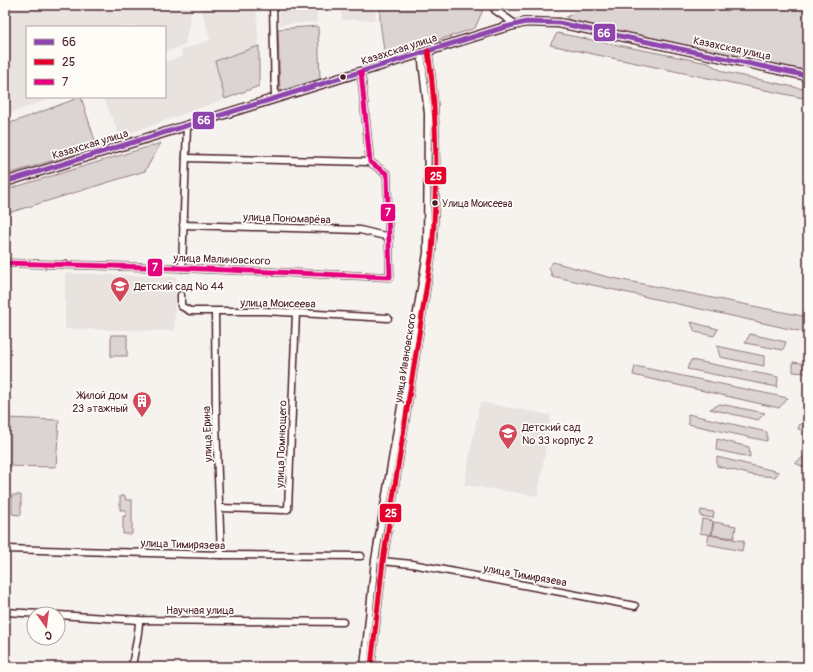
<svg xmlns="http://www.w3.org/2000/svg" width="813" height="672" font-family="Pangolin,sans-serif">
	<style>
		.built { fill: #e9e3e0 }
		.green { fill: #dcd4d2; stroke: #937a7e }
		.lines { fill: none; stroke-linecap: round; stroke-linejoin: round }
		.minor-casing { stroke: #4a1f2b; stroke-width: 9 }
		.major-casing { stroke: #4a1f2b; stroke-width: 11 }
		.minor { stroke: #fdfcf7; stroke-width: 6 }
		.major { stroke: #fdfcf7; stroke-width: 8 }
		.bus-1-casing { stroke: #fdfcf7; stroke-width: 8 }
		.bus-2-casing { stroke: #fdfcf7; stroke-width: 8 }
		.bus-3-casing { stroke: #fdfcf7; stroke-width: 8 }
		.bus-1 { stroke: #8e44ad; stroke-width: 5 }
		.bus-2 { stroke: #e4002b; stroke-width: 5 }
		.bus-3 { stroke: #e5007d; stroke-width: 5 }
		.bus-dot { fill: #4a1f2b; stroke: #fdfcf7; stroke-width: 1.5 }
		.labels { text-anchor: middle; stroke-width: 3.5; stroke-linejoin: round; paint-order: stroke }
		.bus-label { font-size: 10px; fill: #4a1f2b; stroke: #fdfcf7; text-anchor: start }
		.street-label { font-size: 11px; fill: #4a1f2b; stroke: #fdfcf7 }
		.poi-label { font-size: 11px; fill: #4a1f2b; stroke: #fdfcf7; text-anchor: start }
		.line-badge { stroke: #fdfcf7; stroke-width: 1.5 }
		.badge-label { font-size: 11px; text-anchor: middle; font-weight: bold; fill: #fff }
	</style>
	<rect width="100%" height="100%" fill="#f6f3ef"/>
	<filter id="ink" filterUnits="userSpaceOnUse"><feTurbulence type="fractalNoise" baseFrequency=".025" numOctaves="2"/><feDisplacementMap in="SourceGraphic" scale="8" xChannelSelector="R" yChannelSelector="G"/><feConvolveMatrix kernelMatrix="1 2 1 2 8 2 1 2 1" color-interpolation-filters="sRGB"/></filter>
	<g filter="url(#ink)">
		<!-- built -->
		<g class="built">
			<path d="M5 5H191L192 7 185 45 165 52V27H27V97H56L5 115Z"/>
			<path d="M200 5H256L259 46 215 61 225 99 120 137 103 97H165V62L182 56 181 50 210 40Z"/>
			<path d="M279 5H316L317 22 279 25Z"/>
			<path d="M341 5H375L376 20H342Z"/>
			<path d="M65 273 176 277 174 331 65 329Z"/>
			<path d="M480 402 551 415 538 496 464 485Z"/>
		</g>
		<!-- green -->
		<g class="green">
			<path d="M380 5H485L475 28 385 58 380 21Z"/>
			<path d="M592 5H808V72L574 23 566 17Z"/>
			<path d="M318 26 320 79 280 91 278 29Z"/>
			<path d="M557 33 708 63 724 72 808 90V99L550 45Z"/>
			<path d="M259 46V86L225 99 215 61Z"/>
			<path d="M81 97 97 147 5 175V125Z"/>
			<path d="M161 143 145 171 5 214V190Z"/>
			<path d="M553 262 608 277 808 317V333L552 276 549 267Z"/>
			<path d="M691 322 718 329 714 336 695 332Z"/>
			<path d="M750 334 786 342 783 350 745 343Z"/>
			<rect x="111" y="335" width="16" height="21"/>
			<path d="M717 346 764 356V366L720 357Z"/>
			<path d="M691 360 778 377 777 387 687 369Z"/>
			<path d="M793 362 808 364V373L793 372Z"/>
			<path d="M635 366 788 398 779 408 633 375Z"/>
			<path d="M720 404 765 413 758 420 710 409Z"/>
			<path d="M688 414 767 432V441L688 424Z"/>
			<path d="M5 418 59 420 56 467 5 466Z"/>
			<path d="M805 423 808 424V432L798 429 800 424Z"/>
			<path d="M717 439 749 447 750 457 716 450Z"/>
			<path d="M805 456 808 457V469L795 463Z"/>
			<path d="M717 457 779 472 775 477 752 475 717 466Z"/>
			<path d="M12 495H21V515L12 514Z"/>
			<path d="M120 496H125L126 500H132V534H123V516H126V510H120Z"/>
			<path d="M701 510 714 512 713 518 700 516Z"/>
			<path d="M702 519 713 521 711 535 700 533Z"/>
			<path d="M714 522 736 526 734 538 712 535Z"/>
			<path d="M709 535 744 541 742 551 707 544Z"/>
		</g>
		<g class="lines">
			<defs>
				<g id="minor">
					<path d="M273 5 275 99"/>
					<path d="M493 5 495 10 515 24"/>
					<path d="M186 158 370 162"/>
					<path d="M183 225 360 230 389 237"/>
					<path d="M5 263 182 268 390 277 387 174 370 162 361 72"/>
					<path d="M182 268 187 126"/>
					<path d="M181 295V306L190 311H264L388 318"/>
					<path d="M215 312 216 423 221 555"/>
					<path d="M220 508 284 510 288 509 296 313"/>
					<path d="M5 549 221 555 361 556"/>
					<path d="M381 561 412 564 635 606"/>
					<path d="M5 612 41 614"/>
					<path d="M58 615 139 620 343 622"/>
					<path d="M132 667C134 651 139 636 139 620"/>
					<path d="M364 667 375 560 427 253 428 114 421 53"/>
					<path d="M371 667 383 561 432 252C437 189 438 114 428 51"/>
				</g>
				<path id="major" d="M5 182 502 28 526 22 559 23 808 76"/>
			</defs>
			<!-- minor casing -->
			<use href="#minor" class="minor-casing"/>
			<!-- major casing -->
			<use href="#major" class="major-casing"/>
			<!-- minor -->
			<use href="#minor" class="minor"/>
			<!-- major -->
			<use href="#major" class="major"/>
			<defs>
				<path id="bus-1" d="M5 182 502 28 526 22 559 23 808 76"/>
				<path id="bus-2" d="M371 667 383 561 432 252C437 189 438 114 428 51"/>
				<path id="bus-3" d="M5 263 182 268 390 277 387 174 370 162 361 72"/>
			</defs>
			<!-- bus-1 casing -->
			<use href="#bus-1" class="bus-1-casing"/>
			<!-- bus-2 casing -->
			<use href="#bus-2" class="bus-2-casing"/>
			<!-- bus-3 casing -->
			<use href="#bus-3" class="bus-3-casing"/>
			<!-- bus-1 -->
			<use href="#bus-1" class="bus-1"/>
			<!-- bus-2 -->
			<use href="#bus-2" class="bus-2"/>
			<!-- bus-3 -->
			<use href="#bus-3" class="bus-3"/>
		</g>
	</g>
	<!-- icons -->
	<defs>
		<symbol id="school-pin" viewBox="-11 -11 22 30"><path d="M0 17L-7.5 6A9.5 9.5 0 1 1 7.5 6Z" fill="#d1495b" stroke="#fdfcf7"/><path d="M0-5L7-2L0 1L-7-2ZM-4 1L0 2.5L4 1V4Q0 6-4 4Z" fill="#fff"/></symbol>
		<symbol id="building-pin" viewBox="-11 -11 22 30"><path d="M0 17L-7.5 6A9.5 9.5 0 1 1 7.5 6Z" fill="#d1495b" stroke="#fdfcf7"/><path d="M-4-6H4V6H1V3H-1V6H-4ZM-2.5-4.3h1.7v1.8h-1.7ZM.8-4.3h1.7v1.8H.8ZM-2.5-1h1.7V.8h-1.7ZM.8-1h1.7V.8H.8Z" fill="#fff"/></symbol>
	</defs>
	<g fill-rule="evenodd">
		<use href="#school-pin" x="109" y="275" width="22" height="30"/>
		<use href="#building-pin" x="131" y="390" width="22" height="30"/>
		<use href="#school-pin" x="497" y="422" width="22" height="30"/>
	</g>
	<!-- markers -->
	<g class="bus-dot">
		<circle cx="343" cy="77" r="3.5"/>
		<circle cx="435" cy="203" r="3.5"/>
	</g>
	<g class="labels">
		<!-- bus labels -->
		<g class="bus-label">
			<text x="442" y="207">Улица Моисеева</text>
		</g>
		<!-- street labels -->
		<g class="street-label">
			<text transform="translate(732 48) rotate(12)" y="4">Казахская улица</text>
			<text transform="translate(399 49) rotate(-18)" y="4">Казахская улица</text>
			<text transform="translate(90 144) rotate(-17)" y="4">Казахская улица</text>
			<text transform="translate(287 218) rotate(2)" y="4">улица Пономарёва</text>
			<text transform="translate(222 259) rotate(2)" y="4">улица Малиновского</text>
			<text transform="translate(278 303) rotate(1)" y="4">улица Моисеева</text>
			<text transform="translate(405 358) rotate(-81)" y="4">улица Ивановского</text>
			<text transform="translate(207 434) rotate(-92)" y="4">улица Ерина</text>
			<text transform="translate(281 444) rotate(-88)" y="4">улица Помнющего</text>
			<text transform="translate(183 544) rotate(2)" y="4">улица Тимирязева</text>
			<text transform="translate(525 575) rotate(10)" y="4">улица Тимирязева</text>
			<text x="200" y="614">Научная улица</text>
		</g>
		<!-- poi labels -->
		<g class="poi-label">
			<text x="134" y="290">Детский сад № 44</text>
			<text x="128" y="399" text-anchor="end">Жилой дом<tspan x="128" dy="13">23 этажный</tspan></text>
			<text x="522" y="431">Детский сад<tspan x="522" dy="13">№ 33 корпус 2</tspan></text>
		</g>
	</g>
	<g class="line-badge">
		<rect x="593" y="23" width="23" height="19" rx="4" fill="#8e44ad"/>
		<rect x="192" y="111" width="23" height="19" rx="4" fill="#8e44ad"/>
		<rect x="424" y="166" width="23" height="19" rx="4" fill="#e4002b"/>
		<rect x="380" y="203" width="16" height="19" rx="4" fill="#e5007d"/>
		<rect x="147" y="258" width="16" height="19" rx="4" fill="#e5007d"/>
		<rect x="379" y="503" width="23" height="20" rx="4" fill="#e4002b"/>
	</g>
	<g class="badge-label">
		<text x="604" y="37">66</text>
		<text x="204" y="124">66</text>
		<text x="436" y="180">25</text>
		<text x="388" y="216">7</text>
		<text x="155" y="271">7</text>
		<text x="391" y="517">25</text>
	</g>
	<!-- margin -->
	<rect width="813" height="672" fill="none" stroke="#fdfcf7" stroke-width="20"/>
	<rect x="10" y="10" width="793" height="652" fill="none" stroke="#4a1f2b" stroke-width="1.5" filter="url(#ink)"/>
	<!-- legend -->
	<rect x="26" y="26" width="140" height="72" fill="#fdfcf7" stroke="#b5a4a5"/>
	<rect x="34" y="39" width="20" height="6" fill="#8e44ad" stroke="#b5a4a5"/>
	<text x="62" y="46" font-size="12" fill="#4a1f2b">66</text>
	<rect x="34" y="59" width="20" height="6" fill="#e4002b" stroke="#b5a4a5"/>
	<text x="62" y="66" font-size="12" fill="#4a1f2b">25</text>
	<rect x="34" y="79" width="20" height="6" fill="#e5007d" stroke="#b5a4a5"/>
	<text x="62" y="86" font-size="12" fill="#4a1f2b">7</text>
	<!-- north arrow -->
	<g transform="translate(46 626) rotate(166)"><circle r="19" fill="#fdfcf7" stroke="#b5a4a5"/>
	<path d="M0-3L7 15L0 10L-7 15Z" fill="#d1495b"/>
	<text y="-6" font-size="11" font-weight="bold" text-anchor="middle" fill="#4a1f2b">С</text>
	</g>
</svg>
